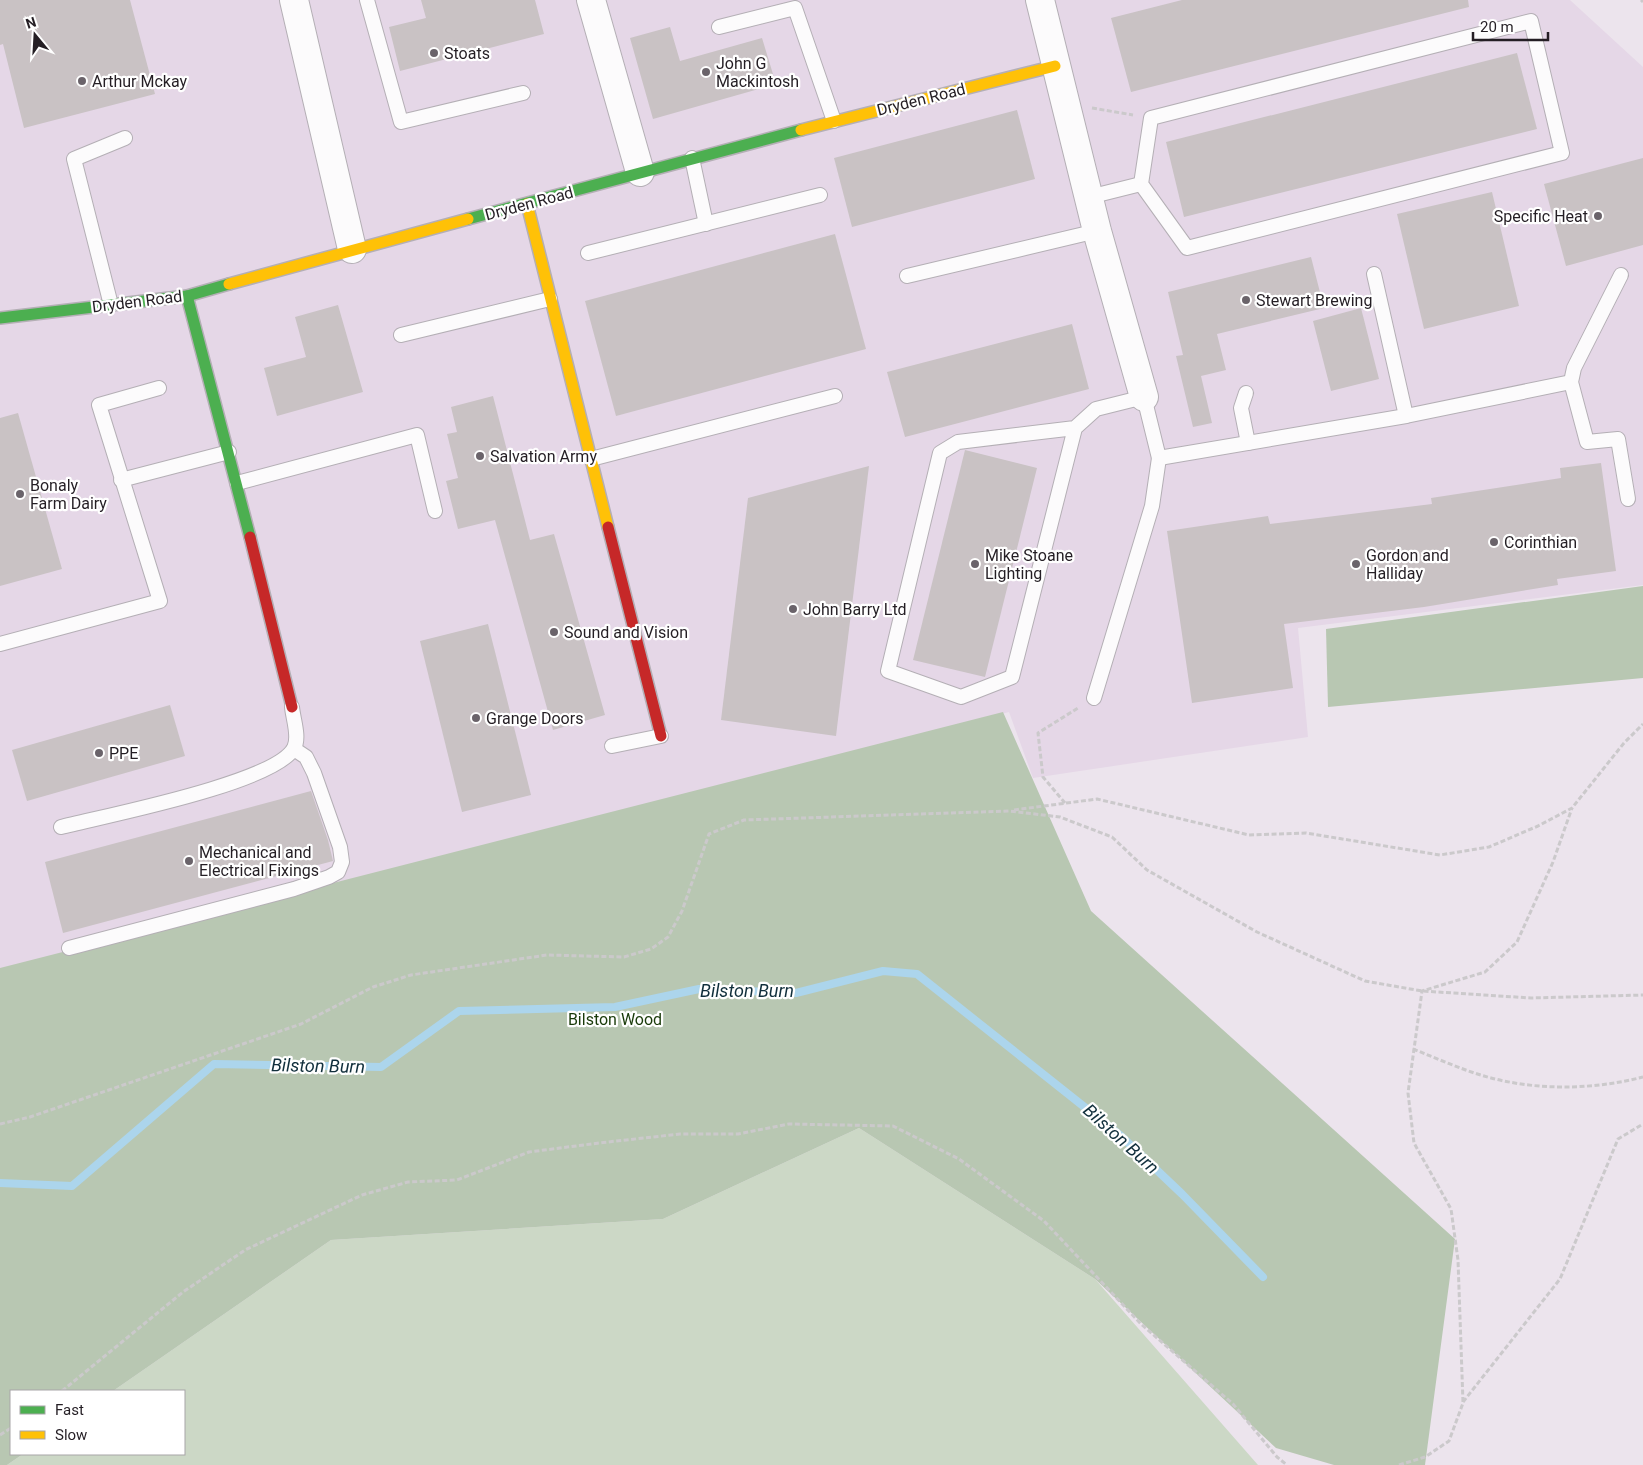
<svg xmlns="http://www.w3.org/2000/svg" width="1643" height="1465" font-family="Roboto,sans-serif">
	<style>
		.built { fill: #e5d7e7 }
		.green { fill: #ccd8c6 }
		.forest { fill: #b8c7b2 }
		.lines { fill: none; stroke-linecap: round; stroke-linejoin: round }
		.stream { stroke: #acd5ec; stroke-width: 8 }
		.building { fill: #c9c2c4 }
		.lane-casing { stroke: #b4afb5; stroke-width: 16 }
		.street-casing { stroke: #b4afb5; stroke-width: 30 }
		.fast-casing { stroke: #b4afb5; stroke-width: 14 }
		.slow-casing { stroke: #b4afb5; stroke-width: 14 }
		.jam-casing { stroke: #b4afb5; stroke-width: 14 }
		.path { stroke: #cbc9cb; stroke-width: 3; stroke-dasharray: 5 2.5; stroke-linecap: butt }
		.lane { stroke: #fcfbfc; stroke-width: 14 }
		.street { stroke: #fcfbfc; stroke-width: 28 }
		.fast { stroke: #4caf50; stroke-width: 11 }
		.slow { stroke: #ffc107; stroke-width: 11 }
		.jam { stroke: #c62828; stroke-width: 11 }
		.poi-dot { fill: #6a636a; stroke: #fff; stroke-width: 2 }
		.labels { text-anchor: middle; stroke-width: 4.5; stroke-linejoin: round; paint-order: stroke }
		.poi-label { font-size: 16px; fill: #241e24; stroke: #fff; text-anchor: start }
		.street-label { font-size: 16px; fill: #241e24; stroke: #fff }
		.park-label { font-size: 16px; fill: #193a09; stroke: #fff }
		.water-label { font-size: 18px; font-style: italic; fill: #112f3c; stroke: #fff }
	</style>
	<rect width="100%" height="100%" fill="#ece4ed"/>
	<!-- built -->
	<path class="built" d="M0 0H1570L1643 67V585L1298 628 1308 737 1033 778 1009 712 0 980Z"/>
	<!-- green -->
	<path class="green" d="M859 1128 1095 1279 1258 1465H7L23 1454H184V1391H113L331 1240 663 1219Z"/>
	<!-- forest -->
	<g class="forest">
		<path d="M1643 586V678L1328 707 1326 629Z"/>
		<path d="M1003 712 1091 911 1455 1239 1425 1465H1334L1276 1448 1095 1279 859 1128 663 1219 331 1240 113 1391H11V1454H23L7 1465H0V968Z"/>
	</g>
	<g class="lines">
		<!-- stream -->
		<path class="stream" d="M0 1183 72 1186 214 1064 381 1067 459 1011 615 1007 699 989 796 993 883 971 917 974 1121 1136 1182 1194 1263 1277"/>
	</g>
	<!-- building -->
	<g class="building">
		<path d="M0 0H130L155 94 24 128 3 44 0 45Z"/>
		<path d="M421 0H535L544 34 400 71 389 27 426 18Z"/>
		<path d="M1182 0H1468L1469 7 1131 92 1111 18Z"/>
		<path d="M670 27 680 61 762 38 776 84 653 119 630 38Z"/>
		<path d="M1517 53 1537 129 1184 217 1166 142Z"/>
		<path d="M1017 110 1035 179 852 227 834 158Z"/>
		<path d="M1643 158V245L1566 266 1544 184Z"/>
		<path d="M1492 192 1519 306 1424 329 1397 214Z"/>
		<path d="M835 234 866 349 616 416 585 301Z"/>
		<path d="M1311 257 1324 308 1217 334 1226 370 1201 376 1212 423 1193 427 1176 356 1183 355 1168 292Z"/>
		<path d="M338 305 363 392 277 416 264 368 306 357 295 317Z"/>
		<path d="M1361 308 1379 379 1331 391 1313 321Z"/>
		<path d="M1072 324 1089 389 905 437 887 372Z"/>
		<path d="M493 396 530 540 554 534 605 715 553 730 495 520 458 529 446 481 458 478 447 434 457 432 451 407Z"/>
		<path d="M18 413 62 569 0 586V418Z"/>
		<path d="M965 450 1037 468 985 677 913 660Z"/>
		<path d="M1601 463 1616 571 1557 579 1558 585 1424 607 1284 624 1293 688 1192 703 1167 531 1268 516 1270 524 1432 504 1431 498 1561 478 1560 468Z"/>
		<path d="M869 466 836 736 721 720 748 498Z"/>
		<path d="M488 624 531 795 462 812 420 641Z"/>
		<path d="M170 705 185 756 27 801 12 750Z"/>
		<path d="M311 791 328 840 333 861 63 933 45 862Z"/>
	</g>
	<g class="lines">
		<defs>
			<g id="lane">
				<path d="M367 0 401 122 523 93"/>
				<path d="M1531 21 1562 153 1187 248 1141 184 1151 118Z"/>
				<path d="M719 27 795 8 834 121"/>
				<path d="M692 158 706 224"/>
				<path d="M1089 197 1141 184"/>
				<path d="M588 253 820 195"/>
				<path d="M1374 274 1406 416"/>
				<path d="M1621 275 1574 368 1571 382 1587 442 1618 439 1628 499"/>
				<path d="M907 276 1097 231"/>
				<path d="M111 305 74 159 125 138"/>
				<path d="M401 335 550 299"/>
				<path d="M1246 393 1241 408 1248 443"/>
				<path d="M1075 428 958 442 940 453 888 671 961 697 1012 677 1075 428 1096 409 1144 397 1159 458 1406 416 1571 382"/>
				<path d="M591 459 835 396"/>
				<path d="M121 480 229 452"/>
				<path d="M237 483 417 435 435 511"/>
				<path d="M0 644 160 601 99 405 159 388"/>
				<path d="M1094 698 1152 506 1159 458"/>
				<path d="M612 746 661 736"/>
				<path d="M61 827C104 816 275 783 294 748 300 737 293 719 292 707"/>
				<path d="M69 948 294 889 329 877 338 872 342 862 340 847 314 773 306 757 294 749"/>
			</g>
			<g id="street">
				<path d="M294 0 352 249"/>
				<path d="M591 0 640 172"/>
				<path d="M1040 0 1097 231 1144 397"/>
			</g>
			<g id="fast">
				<path d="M468 219 801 130"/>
				<path d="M187 296 250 537"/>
				<path d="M0 318 187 296 229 284"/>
			</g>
			<g id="slow">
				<path d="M801 130 1055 66"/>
				<path d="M527 204 608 527"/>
				<path d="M229 284 468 219"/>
			</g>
			<g id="jam">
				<path d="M608 527 661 736"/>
				<path d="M250 537 292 707"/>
			</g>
		</defs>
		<!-- lane casing -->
		<use href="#lane" class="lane-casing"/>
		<!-- street casing -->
		<use href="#street" class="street-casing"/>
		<!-- fast casing -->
		<use href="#fast" class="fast-casing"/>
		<!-- slow casing -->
		<use href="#slow" class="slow-casing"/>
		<!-- jam casing -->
		<use href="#jam" class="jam-casing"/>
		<!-- path -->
		<g class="path">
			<path d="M1641 0 1643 2"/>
			<path d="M1092 108 1133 115"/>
			<path d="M1065 803 1043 777 1038 733 1078 708"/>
			<path d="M1014 810 1097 799 1249 835 1306 833 1440 855 1489 847 1538 826 1572 808 1624 743 1643 724"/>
			<path d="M1413 1049C1436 1058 1460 1069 1484 1076 1535 1091 1592 1090 1643 1077"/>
			<path d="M0 1124 30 1117 301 1024 373 987 411 975 547 955 624 957 651 949 668 937 682 911 709 834 744 820 1009 811 1060 817 1112 837 1147 870 1257 932 1365 981 1422 991 1531 998 1643 995"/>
			<path d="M62 1391 183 1292 245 1250 362 1195 408 1182 457 1180 529 1152 599 1143 680 1134H738L789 1124 893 1126 959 1159 1044 1221 1141 1324 1233 1404 1277 1457 1287 1465"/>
			<path d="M1463 1402 1560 1279 1618 1139 1643 1124"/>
			<path d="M0 1435 11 1428"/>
			<path d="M1399 1465 1425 1457 1449 1441 1463 1403 1458 1260 1451 1209 1414 1143 1408 1093 1422 991 1485 972 1517 942 1553 862 1572 808"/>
		</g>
		<!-- lane -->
		<use href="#lane" class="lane"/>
		<!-- street -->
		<use href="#street" class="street"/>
		<!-- fast -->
		<use href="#fast" class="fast"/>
		<!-- slow -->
		<use href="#slow" class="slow"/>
		<!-- jam -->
		<use href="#jam" class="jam"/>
	</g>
	<!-- markers -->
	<g class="poi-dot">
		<circle cx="434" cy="53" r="5"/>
		<circle cx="706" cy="72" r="5"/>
		<circle cx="82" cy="81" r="5"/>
		<circle cx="1598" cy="216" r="5"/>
		<circle cx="1246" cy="300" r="5"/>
		<circle cx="480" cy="456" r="5"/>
		<circle cx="20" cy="494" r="5"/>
		<circle cx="1494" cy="542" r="5"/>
		<circle cx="975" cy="564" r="5"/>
		<circle cx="1356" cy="564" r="5"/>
		<circle cx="793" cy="609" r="5"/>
		<circle cx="554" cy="632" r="5"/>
		<circle cx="476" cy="718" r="5"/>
		<circle cx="99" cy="753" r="5"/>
		<circle cx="189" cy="861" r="5"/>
	</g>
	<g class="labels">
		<!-- poi labels -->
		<g class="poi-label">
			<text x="444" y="59">Stoats</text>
			<text x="716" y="69">John G<tspan x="716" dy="18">Mackintosh</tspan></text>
			<text x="92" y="87">Arthur Mckay</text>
			<text x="1588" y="222" text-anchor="end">Specific Heat</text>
			<text x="1256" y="306">Stewart Brewing</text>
			<text x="490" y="462">Salvation Army</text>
			<text x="30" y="491">Bonaly<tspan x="30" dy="18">Farm Dairy</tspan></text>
			<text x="1504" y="548">Corinthian</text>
			<text x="985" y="561">Mike Stoane<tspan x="985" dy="18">Lighting</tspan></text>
			<text x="1366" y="561">Gordon and<tspan x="1366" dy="18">Halliday</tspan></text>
			<text x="803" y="615">John Barry Ltd</text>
			<text x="564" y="638">Sound and Vision</text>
			<text x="486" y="724">Grange Doors</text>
			<text x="109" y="759">PPE</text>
			<text x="199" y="858">Mechanical and<tspan x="199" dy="18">Electrical Fixings</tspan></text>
		</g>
		<!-- street labels -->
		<g class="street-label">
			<text transform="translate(921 99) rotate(-14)" y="6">Dryden Road</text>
			<text transform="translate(529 203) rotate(-15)" y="6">Dryden Road</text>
			<text transform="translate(137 301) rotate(-7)" y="6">Dryden Road</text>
		</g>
		<!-- park labels -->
		<g class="park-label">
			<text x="615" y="1025">Bilston Wood</text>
		</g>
		<!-- water labels -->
		<g class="water-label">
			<text x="747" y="997">Bilston Burn</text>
			<text transform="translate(318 1066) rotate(1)" y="6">Bilston Burn</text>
			<text transform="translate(1121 1139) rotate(42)" y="6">Bilston Burn</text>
		</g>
	</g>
	<!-- legend -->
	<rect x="10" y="1390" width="175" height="65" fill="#ffffff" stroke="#a7a5a7"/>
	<rect x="20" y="1406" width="25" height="8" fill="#4caf50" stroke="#a7a5a7"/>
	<text x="55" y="1415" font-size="15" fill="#241e24">Fast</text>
	<rect x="20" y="1431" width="25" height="8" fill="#ffc107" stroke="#a7a5a7"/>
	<text x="55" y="1440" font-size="15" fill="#241e24">Slow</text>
	<!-- north arrow -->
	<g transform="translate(35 35) rotate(342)" stroke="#ffffff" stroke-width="4" paint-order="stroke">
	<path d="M0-4L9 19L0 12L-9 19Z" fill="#241e24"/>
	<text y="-8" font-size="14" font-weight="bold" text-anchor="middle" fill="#241e24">N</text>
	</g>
	<!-- scale -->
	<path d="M1473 32v8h75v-8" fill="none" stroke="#241e24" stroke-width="2.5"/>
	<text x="1480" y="32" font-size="15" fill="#241e24" stroke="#ffffff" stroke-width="4" paint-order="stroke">20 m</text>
</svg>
